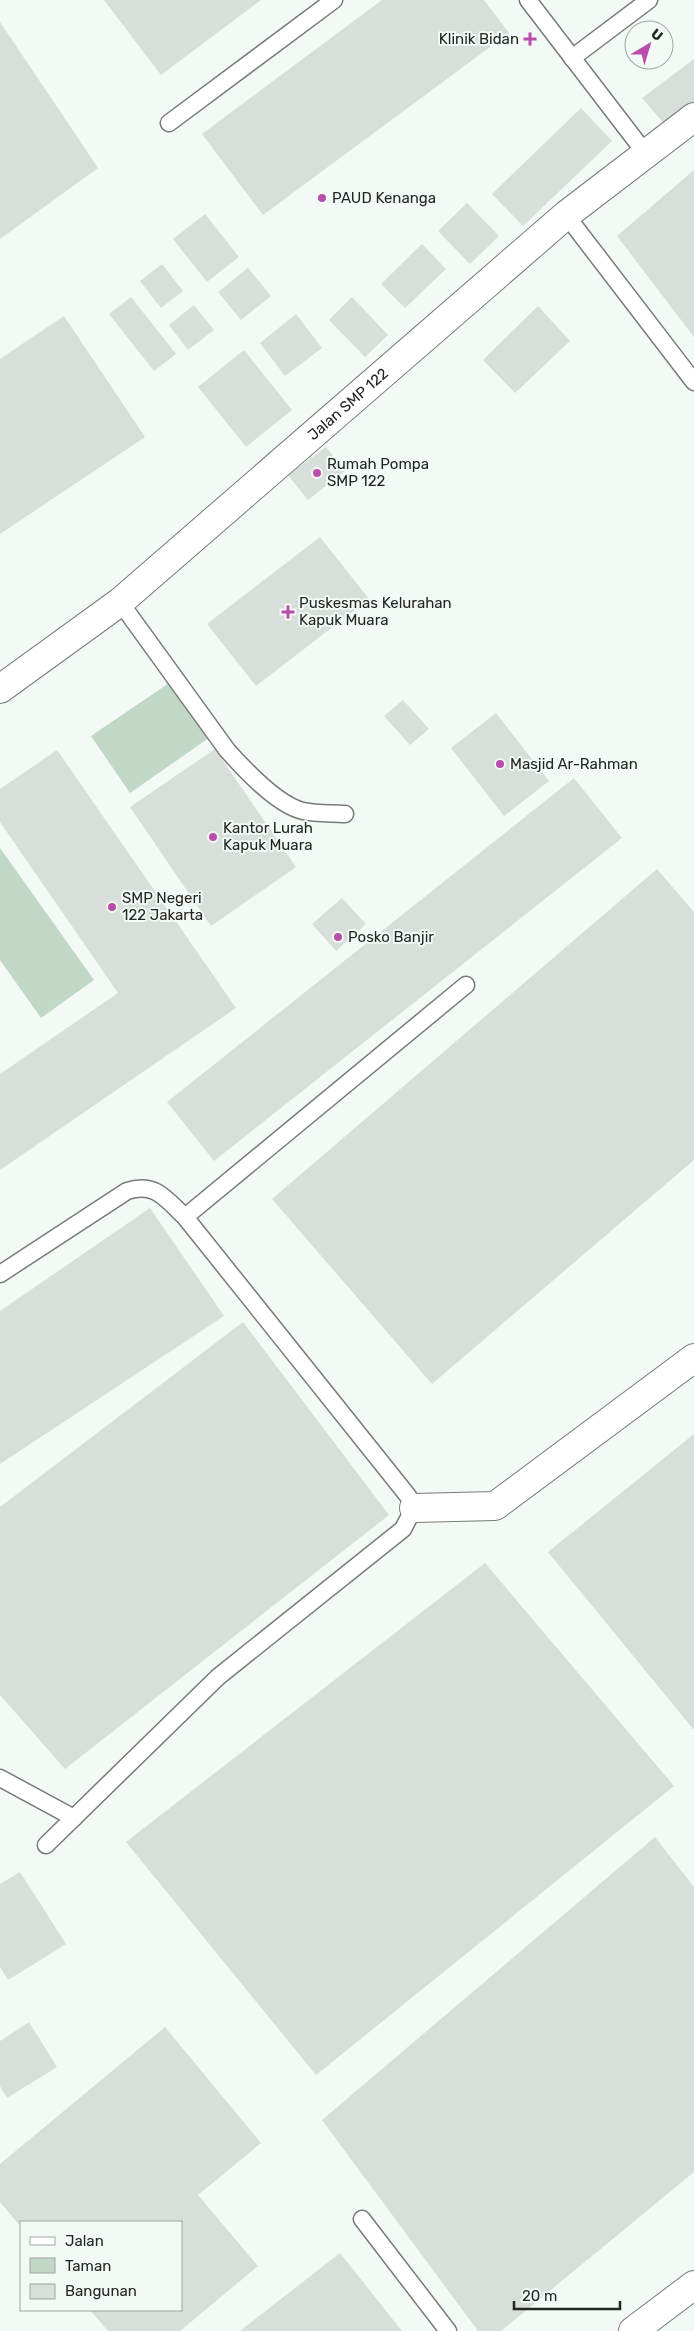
<svg xmlns="http://www.w3.org/2000/svg" width="694" height="2331" font-family="Rubik,sans-serif">
	<style>
		.green { fill: #c1d8c7 }
		.building { fill: #d8ded9 }
		.lines { fill: none; stroke-linecap: round; stroke-linejoin: round }
		.lane-casing { stroke: #777c78; stroke-width: 19 }
		.street-casing { stroke: #777c78; stroke-width: 30 }
		.lane { stroke: #fff; stroke-width: 16 }
		.street { stroke: #fff; stroke-width: 28 }
		.poi-dot { fill: #ba4dac; stroke: #f3f9f4; stroke-width: 2 }
		.labels { text-anchor: middle; stroke-width: 4; stroke-linejoin: round; paint-order: stroke }
		.poi-label { font-size: 15px; fill: #242624; stroke: #f3f9f4; text-anchor: start }
		.street-label { font-size: 15px; fill: #242624; stroke: #f3f9f4 }
	</style>
	<rect width="100%" height="100%" fill="#f3f9f4"/>
	<!-- green -->
	<g class="green">
		<path d="M175 679 213 735 130 793 91 736Z"/>
		<path d="M0 848 94 980 41 1018 0 960Z"/>
	</g>
	<!-- building -->
	<g class="building">
		<path d="M104 0H261L161 75Z"/>
		<path d="M382 0H484L509 33 263 215 202 134Z"/>
		<path d="M0 22 98 168 0 239Z"/>
		<path d="M694 59V106L667 127 642 98Z"/>
		<path d="M581 108 612 141 523 226 492 194Z"/>
		<path d="M694 170V337L617 236Z"/>
		<path d="M467 203 499 236 470 264 438 231Z"/>
		<path d="M205 214 239 257 207 282 173 239Z"/>
		<path d="M422 244 446 269 405 308 381 284Z"/>
		<path d="M162 264 183 291 161 308 140 281Z"/>
		<path d="M248 268 271 296 241 320 218 292Z"/>
		<path d="M131 297 176 354 154 371 109 314Z"/>
		<path d="M352 297 388 335 365 357 329 320Z"/>
		<path d="M194 305 214 330 188 350 169 325Z"/>
		<path d="M538 306 570 341 515 393 483 360Z"/>
		<path d="M296 314 322 348 285 376 260 343Z"/>
		<path d="M64 316 145 437 0 534V359Z"/>
		<path d="M244 350 292 410 246 447 198 387Z"/>
		<path d="M326 447 345 471 308 500 288 475Z"/>
		<path d="M320 537 369 599 256 686 207 624Z"/>
		<path d="M403 700 429 729 410 745 384 716Z"/>
		<path d="M496 713 549 781 504 816 451 748Z"/>
		<path d="M215 749 296 867 211 926 130 807Z"/>
		<path d="M57 750 236 1008 0 1170V1074L118 993 0 822V789Z"/>
		<path d="M574 778 622 838 214 1161 167 1102Z"/>
		<path d="M657 869 694 912V1160L432 1384 272 1199Z"/>
		<path d="M342 898 366 924 336 951 312 924Z"/>
		<path d="M150 1208 224 1316 0 1464V1311Z"/>
		<path d="M243 1322 389 1515 65 1769 0 1695V1507Z"/>
		<path d="M694 1434V1730L548 1552Z"/>
		<path d="M485 1563 674 1786 316 2075 126 1842Z"/>
		<path d="M655 1837 694 1887V2172L501 2331H478L322 2120Z"/>
		<path d="M20 1872 66 1944 8 1980 0 1967V1884Z"/>
		<path d="M29 2022 57 2067 7 2098 0 2086V2041Z"/>
		<path d="M165 2027 261 2143 198 2195 258 2266 180 2331H108L90 2310H181V2222H21V2227L0 2202V2164Z"/>
		<path d="M340 2253 402 2331H240Z"/>
	</g>
	<g class="lines">
		<defs>
			<g id="lane">
				<path d="M528 0 646 154"/>
				<path d="M572 58 649 0"/>
				<path d="M169 123 334 0"/>
				<path d="M566 215 694 382"/>
				<path d="M120 602 227 750C244 769 277 805 303 811 316 814 332 813 345 814"/>
				<path d="M185 1217 466 985"/>
				<path d="M0 1274 127 1191C155 1182 165 1198 185 1217L408 1496 414 1508 403 1529 218 1677 46 1845"/>
				<path d="M0 1778 74 1818"/>
				<path d="M362 2219 448 2331"/>
			</g>
			<g id="street">
				<path id="s1" d="M0 689 120 602 566 215 694 117"/>
				<path d="M414 1508 495 1506 694 1358"/>
				<path d="M633 2331 694 2285"/>
			</g>
		</defs>
		<!-- lane casing -->
		<use href="#lane" class="lane-casing"/>
		<!-- street casing -->
		<use href="#street" class="street-casing"/>
		<!-- lane -->
		<use href="#lane" class="lane"/>
		<!-- street -->
		<use href="#street" class="street"/>
	</g>
	<!-- markers -->
	<g class="poi-dot">
		<path d="M527.5 31.5h5v5h5v5h-5v5h-5v-5h-5v-5h5z"/>
		<circle cx="322" cy="198" r="5"/>
		<circle cx="317" cy="473" r="5"/>
		<path d="M285.5 604.5h5v5h5v5h-5v5h-5v-5h-5v-5h5z"/>
		<circle cx="500" cy="764" r="5"/>
		<circle cx="213" cy="837" r="5"/>
		<circle cx="112" cy="907" r="5"/>
		<circle cx="338" cy="937" r="5"/>
	</g>
	<g class="labels">
		<!-- poi labels -->
		<g class="poi-label">
			<text x="519" y="44" text-anchor="end">Klinik Bidan</text>
			<text x="332" y="203">PAUD Kenanga</text>
			<text x="327" y="469">Rumah Pompa<tspan x="327" dy="17">SMP 122</tspan></text>
			<text x="299" y="608">Puskesmas Kelurahan<tspan x="299" dy="17">Kapuk Muara</tspan></text>
			<text x="510" y="769">Masjid Ar-Rahman</text>
			<text x="223" y="833">Kantor Lurah<tspan x="223" dy="17">Kapuk Muara</tspan></text>
			<text x="122" y="903">SMP Negeri<tspan x="122" dy="17">122 Jakarta</tspan></text>
			<text x="348" y="942">Posko Banjir</text>
		</g>
		<!-- street labels -->
		<g class="street-label">
			<text dy="5" stroke="none"><textPath href="#s1" startOffset="450">Jalan SMP 122</textPath></text>
		</g>
	</g>
	<!-- legend -->
	<rect x="20" y="2221" width="162" height="90" fill="#f3f9f4" stroke="#a0a5a1"/>
	<rect x="30" y="2237" width="25" height="8" fill="#ffffff" stroke="#a0a5a1"/>
	<text x="65" y="2246" font-size="15" fill="#242624">Jalan</text>
	<rect x="30" y="2258" width="25" height="15" fill="#c1d8c7" stroke="#a0a5a1"/>
	<text x="65" y="2271" font-size="15" fill="#242624">Taman</text>
	<rect x="30" y="2284" width="25" height="15" fill="#d8ded9" stroke="#a0a5a1"/>
	<text x="65" y="2296" font-size="15" fill="#242624">Bangunan</text>
	<!-- north arrow -->
	<g transform="translate(649 45) rotate(38)"><circle r="24" fill="#f3f9f4" stroke="#a0a5a1"/>
	<path d="M0-4L9 19L0 12L-9 19Z" fill="#ba4dac"/>
	<text y="-8" font-size="14" font-weight="bold" text-anchor="middle" fill="#242624">U</text>
	</g>
	<!-- scale -->
	<path d="M514 2301v8h106v-8" fill="none" stroke="#242624" stroke-width="2.5"/>
	<text x="522" y="2301" font-size="15" fill="#242624" stroke="#f3f9f4" stroke-width="4" paint-order="stroke">20 m</text>
</svg>
